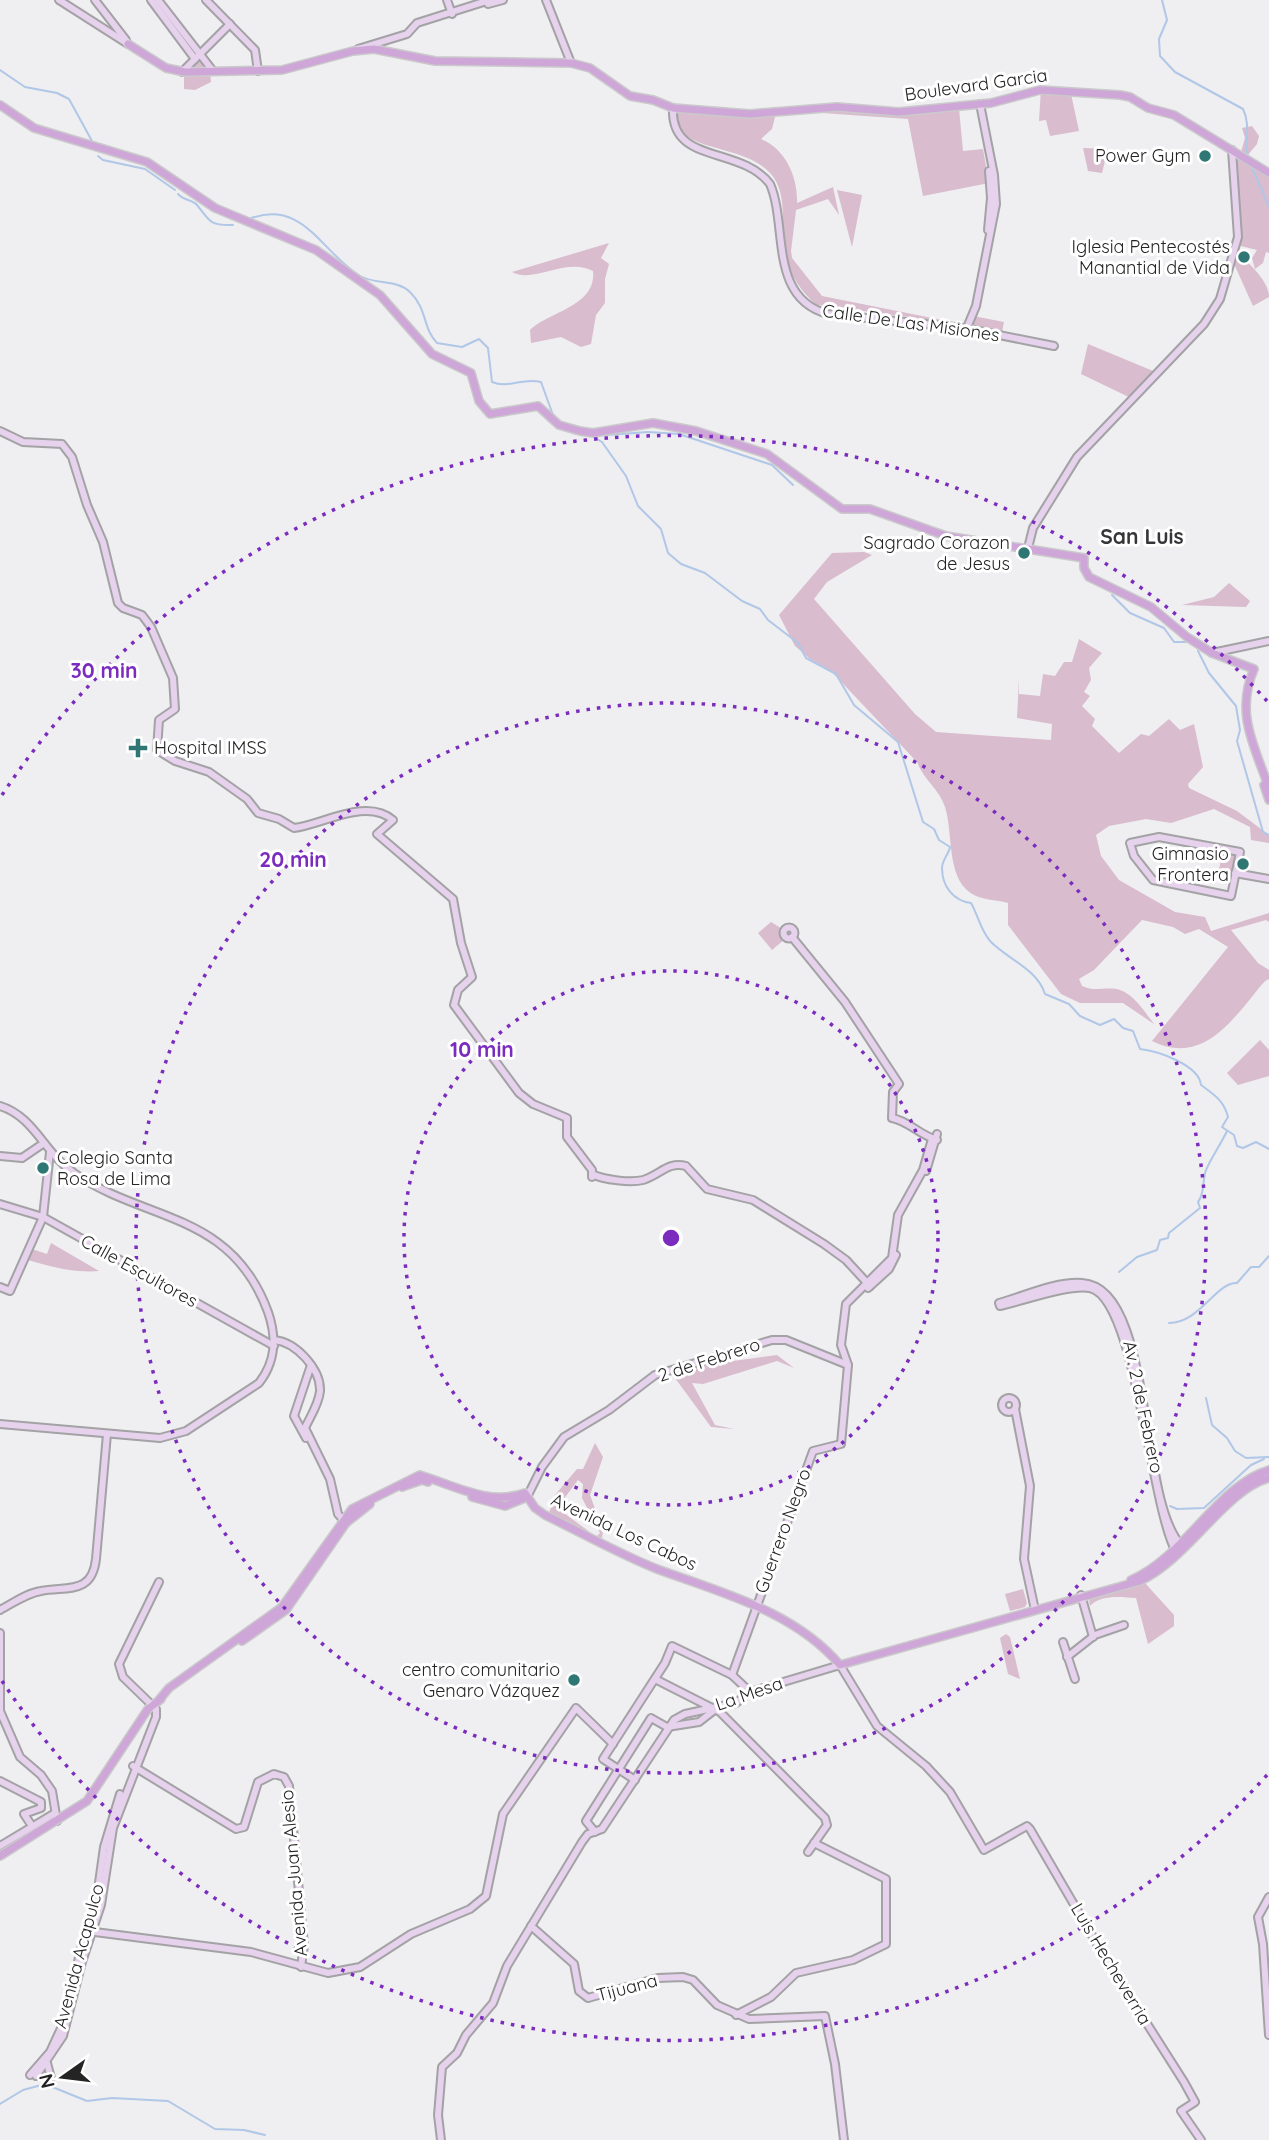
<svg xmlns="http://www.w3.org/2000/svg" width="1269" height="2140" font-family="Quicksand,sans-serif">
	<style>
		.green { fill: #d9bccd }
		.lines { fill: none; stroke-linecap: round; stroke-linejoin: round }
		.stream { stroke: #b0c7e7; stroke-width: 2 }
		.secondary-casing { stroke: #a3a2a5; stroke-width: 10 }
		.primary-casing { stroke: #cacacb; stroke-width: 10 }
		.secondary { stroke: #e6d2ec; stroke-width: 6 }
		.primary { stroke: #cea6d8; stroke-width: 7 }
		.ring { fill: none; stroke: #7b2cbf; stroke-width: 3.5; stroke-dasharray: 3.5 7 }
		.poi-dot { fill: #2e7775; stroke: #fff; stroke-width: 2.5 }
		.labels { text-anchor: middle; stroke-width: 6; stroke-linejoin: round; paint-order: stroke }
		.street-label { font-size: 18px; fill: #242425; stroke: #fff }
		.poi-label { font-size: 18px; fill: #242425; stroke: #fff; text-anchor: end }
		.quarter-label { font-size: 21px; font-weight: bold; fill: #363538; stroke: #fff }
		.centre { fill: #7b2cbf; stroke: #fff; stroke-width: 3.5 }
		.ring-label { font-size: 21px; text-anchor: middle; font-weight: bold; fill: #7b2cbf; stroke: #fff; stroke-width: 6; stroke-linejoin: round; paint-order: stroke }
	</style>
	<rect width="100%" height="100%" fill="#efeef1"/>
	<!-- green -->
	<g class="green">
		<path d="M200 54 210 71 211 82 195 90 184 89V71Z"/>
		<path d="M1041 89 1071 94 1079 131 1050 136 1046 120 1039 121Z"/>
		<path d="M959 109 963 151 983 149 989 183 923 196 908 119 822 113 821 110Z"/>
		<path d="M678 110 776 113 772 129 761 139C786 149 798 178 797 203L833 187 839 215 828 199 796 210 791 251 792 258 822 296 962 324 817 305C803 294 789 274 785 256 779 231 790 194 770 173 747 149 709 152 683 134L677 122Z"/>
		<path d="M1252 126 1259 136 1257 144 1247 156 1241 152 1245 138 1242 128Z"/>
		<path d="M1083 148 1108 149 1102 173 1088 171Z"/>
		<path d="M1233 151 1269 174V253L1266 252 1263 263 1255 269 1252 258 1257 250 1237 245Z"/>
		<path d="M837 190 862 195 852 247Z"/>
		<path d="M609 243 601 258 609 264 605 279V303L596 315 591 344 581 347 561 337 531 343 530 330C548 312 597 306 593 271 565 257 534 284 512 272Z"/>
		<path d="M1226 246C1241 254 1269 279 1269 297L1253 306Z"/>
		<path d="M973 316 1004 322 1002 332 970 326Z"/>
		<path d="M1088 344 1158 373 1133 399 1081 374Z"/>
		<path d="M864 552 872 555 827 582 814 599 915 714 936 732 1051 740 1052 724 1017 718 1019 679V694L1040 696 1043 674 1055 676 1064 662H1072L1079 639 1102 653 1089 668 1091 680 1084 692 1090 696 1082 706 1095 719 1092 726 1119 753 1141 734 1149 736 1169 719 1180 730 1194 724 1203 767 1188 784 1189 788 1237 811 1269 835V843L1251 840 1250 827 1214 809 1171 823 1146 819 1109 826 1096 835 1101 856 1119 880 1175 912 1205 917 1211 931 1269 913V922L1266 920 1231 930 1258 963 1269 970V979C1263 981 1257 991 1251 998 1225 1030 1197 1063 1152 1041L1228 947 1199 929 1185 934 1173 927 1142 920 1094 970 1079 979 1082 986C1095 992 1104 987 1116 989 1133 992 1144 1011 1154 1024L1123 1003H1080L1061 994 1008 925V903C998 900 985 900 976 896 945 882 954 835 945 807 940 790 923 779 917 762L830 670 810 659 795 646 779 615 832 553Z"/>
		<path d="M1229 583 1250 601 1246 607 1182 605 1214 597Z"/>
		<path d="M1223 851 1237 853 1233 876 1218 874Z"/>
		<path d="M771 922 784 930 786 938 772 950 758 933Z"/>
		<path d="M1260 1040 1269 1050V1076L1238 1085 1227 1073Z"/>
		<path d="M51 1243 99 1271C75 1273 51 1267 28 1260L32 1249 47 1254Z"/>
		<path d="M777 1355 794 1368 777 1361 703 1384 692 1383 715 1425 734 1429 711 1427 675 1378 677 1371 690 1367Z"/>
		<path d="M595 1443 603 1457 590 1495 603 1531 602 1538 597 1536 600 1533 582 1498 583 1484 578 1480 557 1508 591 1533 549 1513 555 1495 577 1469H583Z"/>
		<path d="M1145 1583 1174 1615V1626L1148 1644 1136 1598C1122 1597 1101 1594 1090 1606L1089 1601 1092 1598Z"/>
		<path d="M1023 1589 1027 1603 1025 1607 1010 1611 1005 1594Z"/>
		<path d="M1006 1634 1010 1637 1020 1679 1008 1674 1000 1638Z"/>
	</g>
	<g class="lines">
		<!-- stream -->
		<g class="stream">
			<path d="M1162 0 1167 20 1159 39 1160 56 1175 72 1243 109C1251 125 1244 140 1248 157"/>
			<path d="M0 70 25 87 57 93 69 99 92 141"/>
			<path d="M98 156 103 160 145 169 175 190"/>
			<path d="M1251 166 1269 206"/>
			<path d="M178 194C184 201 192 199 197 205 210 221 209 226 233 225"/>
			<path d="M249 219C303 198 321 252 360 276 376 285 396 279 410 292 428 310 422 327 437 343L462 347 479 339 488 348 492 382C509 389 523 377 541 382L553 415"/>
			<path d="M562 429 576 434"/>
			<path d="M607 435 648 432 679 434 772 465 793 485"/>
			<path d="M592 436 602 442 626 476 638 506 661 529 668 553 681 564 705 573 742 601 760 609 768 620 798 643 806 658 836 674 854 705 898 742 923 822 934 829 939 840 950 847C949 854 942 860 942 868 942 887 954 901 971 903 978 915 981 932 991 942 1009 960 1037 969 1045 994L1069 1004 1080 1016 1100 1025 1114 1019 1123 1028 1133 1031 1140 1049C1158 1051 1199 1065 1201 1085 1213 1094 1224 1100 1228 1117L1222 1127 1234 1135 1237 1146 1243 1148 1256 1142 1269 1149"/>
			<path d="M1112 595 1130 613 1164 628 1174 642H1186"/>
			<path d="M1198 651 1209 673 1236 706 1240 730 1237 741 1263 832 1269 835"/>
			<path d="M1119 1272 1137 1257 1157 1250 1160 1240 1168 1238 1169 1233 1200 1208 1198 1202C1205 1194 1202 1181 1206 1170 1212 1156 1221 1144 1227 1131"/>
			<path d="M1169 1323C1200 1323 1216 1282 1237 1283L1251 1267H1259L1269 1256"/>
			<path d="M1206 1398 1212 1425 1227 1438 1235 1451 1246 1458 1269 1457"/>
			<path d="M1170 1506 1177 1509 1204 1508 1251 1465 1264 1459"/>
			<path d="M0 2104 23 2090 45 2084 87 2101 112 2098 168 2101 215 2129 244 2130 265 2135"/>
		</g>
		<defs>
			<g id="secondary">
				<path d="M59 0 128 44"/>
				<path d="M95 0 126 40"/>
				<path d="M151 0 195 59"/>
				<path d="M158 0 213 71"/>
				<path d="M206 0 255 50 258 71"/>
				<path d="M447 0 452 14"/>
				<path d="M546 0 571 63"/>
				<path d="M488 4 503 0"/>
				<path d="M358 49 407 34 417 23 490 0"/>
				<path d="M182 72 230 24"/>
				<path d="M673 108C670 165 740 145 770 184 788 225 768 298 828 314L964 328 1054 346"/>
				<path d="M988 230 991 198 989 171"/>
				<path d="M966 330 976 306 996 204 994 175 980 104"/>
				<path d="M0 431 23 442 62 444 72 457 87 505 103 542 118 603 123 608 142 615 151 627 173 678 175 709 159 720 157 750 175 761 209 772 247 799 258 813 279 819 294 828C322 825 366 797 393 820L377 834 453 899 461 943 472 977 458 990 454 1005 519 1093 533 1104 567 1118V1137L592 1170V1177"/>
				<path d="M1028 548 1033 528 1077 457 1204 324 1220 299 1238 237 1232 150"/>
				<path d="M1212 653 1269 641"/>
				<path d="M1159 837 1240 852 1231 896 1153 880 1134 856 1130 843Z"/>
				<path d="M1235 873 1269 879"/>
				<circle cx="789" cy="933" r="5.5"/>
				<path d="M792 937 845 1002 899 1084 893 1092 892 1118C909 1121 919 1135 937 1140"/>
				<path d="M0 1106C34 1116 45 1154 74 1173 145 1222 231 1211 268 1312 277 1338 276 1361 259 1383L186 1431 160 1438 0 1424"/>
				<path d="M0 1156 22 1158 44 1143"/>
				<path d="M926 1171 937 1134"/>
				<path d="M592 1174C604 1180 631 1183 643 1180 660 1175 668 1161 686 1166L707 1189 753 1200 824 1244 846 1260 870 1286"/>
				<path d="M0 1204 43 1217 274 1346"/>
				<path d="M0 1287 10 1291 43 1217 50 1152"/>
				<path d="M868 1288 889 1269 896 1255"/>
				<path d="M274 1340C296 1342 321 1369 320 1391 319 1404 310 1417 305 1428L330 1479 338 1514 346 1523"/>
				<circle cx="1009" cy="1405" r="7"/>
				<path d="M1015 1409 1030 1486 1024 1559 1035 1610"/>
				<path d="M306 1438 294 1416 311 1365"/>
				<path d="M527 1497 542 1467 564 1437 609 1410 655 1375 772 1340H786L848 1365"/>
				<path d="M1176 1552C1150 1505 1136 1298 1090 1288 1069 1284 1023 1301 1000 1306L999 1303C1024 1296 1056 1281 1082 1283 1155 1287 1137 1502 1182 1546"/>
				<path d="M1081 1595 1093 1637"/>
				<path d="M0 1610C13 1603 27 1593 41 1591 67 1586 92 1595 96 1559L107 1434"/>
				<path d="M0 1633V1711L20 1757 41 1775 52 1791 57 1821"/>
				<path d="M1063 1642 1075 1679"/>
				<path d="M1067 1657 1095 1635 1124 1625"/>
				<path d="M732 1675 813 1451 841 1444 848 1365 841 1345 846 1304 892 1258 898 1215 923 1170 932 1139"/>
				<path d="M655 1679 720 1712 825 1818 827 1825 808 1852"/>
				<path d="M667 1727 699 1722 717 1708"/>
				<path d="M133 1766 236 1829 244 1827 258 1782 274 1774 284 1777 289 1786 304 1945 301 1967"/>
				<path d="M635 1780 603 1759 665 1663 672 1646 732 1675 750 1692"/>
				<path d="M0 1781 41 1802V1808L24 1814 32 1826"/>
				<path d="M595 1832 586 1821 651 1718 667 1727"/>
				<path d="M0 1846 55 1813"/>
				<path d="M1269 1897 1258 1917 1263 1944 1269 2035"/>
				<path d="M531 1926 574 1964 579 1991 588 1998 658 1978 683 1977 693 1980 717 2005 749 2019 825 2016 835 2064 844 2140"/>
				<path d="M87 1931 251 1952 328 1973 360 1967 411 1934 470 1909 486 1896 503 1814 576 1708 613 1744"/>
				<path d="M67 2007 84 1937 96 1904 104 1847 120 1794"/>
				<path d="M736 2015 771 1997 796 1973 853 1960 886 1944V1879L814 1843"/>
				<path d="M47 2063 51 2078"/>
				<path d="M30 2075 50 2052 63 2024"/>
				<path d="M36 2076 63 2036 82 1962 101 1905 113 1828 156 1717V1709L123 1677 119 1664 159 1582"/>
				<path d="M441 2140 438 2115 442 2067 457 2053 466 2035 493 2003 507 1966 582 1842 588 1834 602 1829 674 1720 685 1714 736 1703 750 1692 840 1665 877 1726 926 1766 950 1792 984 1850 1027 1826 1030 1829 1104 1956 1184 2082 1195 2102 1181 2111 1201 2140"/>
			</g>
			<g id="primary">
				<path d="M128 44 166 68 185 72 282 70 353 51 374 49 435 61 571 63 590 68 630 96 653 100 673 108 750 114 837 107 899 112 991 103 1040 90 1120 95 1130 97 1148 108 1174 115 1269 173"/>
				<path d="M0 105 34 128 147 162 215 208 316 250 380 295 432 354 471 373 479 401 490 414 538 406 559 425 580 431 593 433 653 423 696 431 767 454 842 509H870L946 536 1084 558V568L1089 577 1151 607 1187 637 1212 653 1254 669C1235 713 1254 745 1269 788"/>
				<path d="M1264 785 1269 800"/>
				<path d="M402 1487 422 1480 428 1482"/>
				<path d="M472 1497 505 1506 527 1497"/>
				<path d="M1131 1580C1185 1557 1218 1485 1269 1470"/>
				<path d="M242 1641 286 1610 346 1523 370 1504"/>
				<path d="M159 1700 169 1688 282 1607 352 1509 420 1475C455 1486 490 1506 525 1493L535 1508 545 1515C582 1533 619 1554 657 1569 722 1593 794 1611 840 1665L1140 1581C1189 1558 1226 1489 1269 1478"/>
				<path d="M0 1856 87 1801 148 1709 161 1699"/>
			</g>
		</defs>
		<!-- secondary casing -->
		<use href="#secondary" class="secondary-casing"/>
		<!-- primary casing -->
		<use href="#primary" class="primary-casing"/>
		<!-- secondary -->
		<use href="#secondary" class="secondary"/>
		<!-- primary -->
		<use href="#primary" class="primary"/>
	</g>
	<!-- distance rings -->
	<g class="ring">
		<circle cx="671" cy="1238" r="267"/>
		<circle cx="671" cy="1238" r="535"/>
		<path d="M1267 1775A802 802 0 0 1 2 1681M2 795A802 802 0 0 1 1267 701"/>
	</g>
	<!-- markers -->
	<g class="poi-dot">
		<circle cx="1205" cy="156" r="7"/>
		<circle cx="1244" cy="257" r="7"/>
		<circle cx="1024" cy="553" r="7"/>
		<path d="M134.5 737.5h7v7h7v7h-7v7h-7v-7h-7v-7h7z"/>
		<circle cx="1243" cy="864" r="7"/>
		<circle cx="43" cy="1168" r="7"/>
		<circle cx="574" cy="1680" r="7"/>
	</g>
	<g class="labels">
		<!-- street labels -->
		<g class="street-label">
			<text transform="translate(976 85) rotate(-8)" y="6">Boulevard Garcia</text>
			<text transform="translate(911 323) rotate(8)" y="6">Calle De Las Misiones</text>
			<text transform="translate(139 1271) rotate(29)" y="6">Calle Escultores</text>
			<text transform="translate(709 1360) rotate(-18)" y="6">2 de Febrero</text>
			<text transform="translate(1143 1407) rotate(78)" y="6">Av. 2 de Febrero</text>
			<text transform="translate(783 1531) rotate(-70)" y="6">Guerrero Negro</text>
			<text transform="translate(624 1532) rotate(25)" y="6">Avenida Los Cabos</text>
			<text transform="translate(749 1694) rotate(-19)" y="6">La Mesa</text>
			<text transform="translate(294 1873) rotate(-95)" y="6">Avenida Juan Alesio</text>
			<text transform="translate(79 1956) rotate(-75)" y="6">Avenida Acapulco</text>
			<text transform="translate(1111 1964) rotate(59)" y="6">Luis Hecheverria</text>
			<text transform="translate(627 1988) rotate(-15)" y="6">Tijuana</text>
		</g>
		<!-- poi labels -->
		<g class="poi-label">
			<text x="1191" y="162">Power Gym</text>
			<text x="1230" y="253">Iglesia Pentecostés<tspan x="1230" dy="21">Manantial de Vida</tspan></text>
			<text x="1010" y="549">Sagrado Corazon<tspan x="1010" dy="21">de Jesus</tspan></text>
			<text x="154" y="754" text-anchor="start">Hospital IMSS</text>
			<text x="1229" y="860">Gimnasio<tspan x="1229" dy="21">Frontera</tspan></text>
			<text x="57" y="1164" text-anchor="start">Colegio Santa<tspan x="57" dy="21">Rosa de Lima</tspan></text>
			<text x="560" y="1676">centro comunitario<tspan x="560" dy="21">Genaro Vázquez</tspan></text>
		</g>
		<!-- quarter labels -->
		<g class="quarter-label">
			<text x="1142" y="544">San Luis</text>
		</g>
	</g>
	<circle cx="671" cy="1238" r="10" class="centre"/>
	<g class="ring-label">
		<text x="104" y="678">30 min</text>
		<text x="293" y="867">20 min</text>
		<text x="482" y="1057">10 min</text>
	</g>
	<!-- north arrow -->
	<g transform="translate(63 2077) rotate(256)" stroke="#ffffff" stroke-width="5" paint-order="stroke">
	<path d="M0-5L12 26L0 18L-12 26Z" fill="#242425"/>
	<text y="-10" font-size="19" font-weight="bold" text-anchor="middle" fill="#242425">N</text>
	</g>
</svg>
